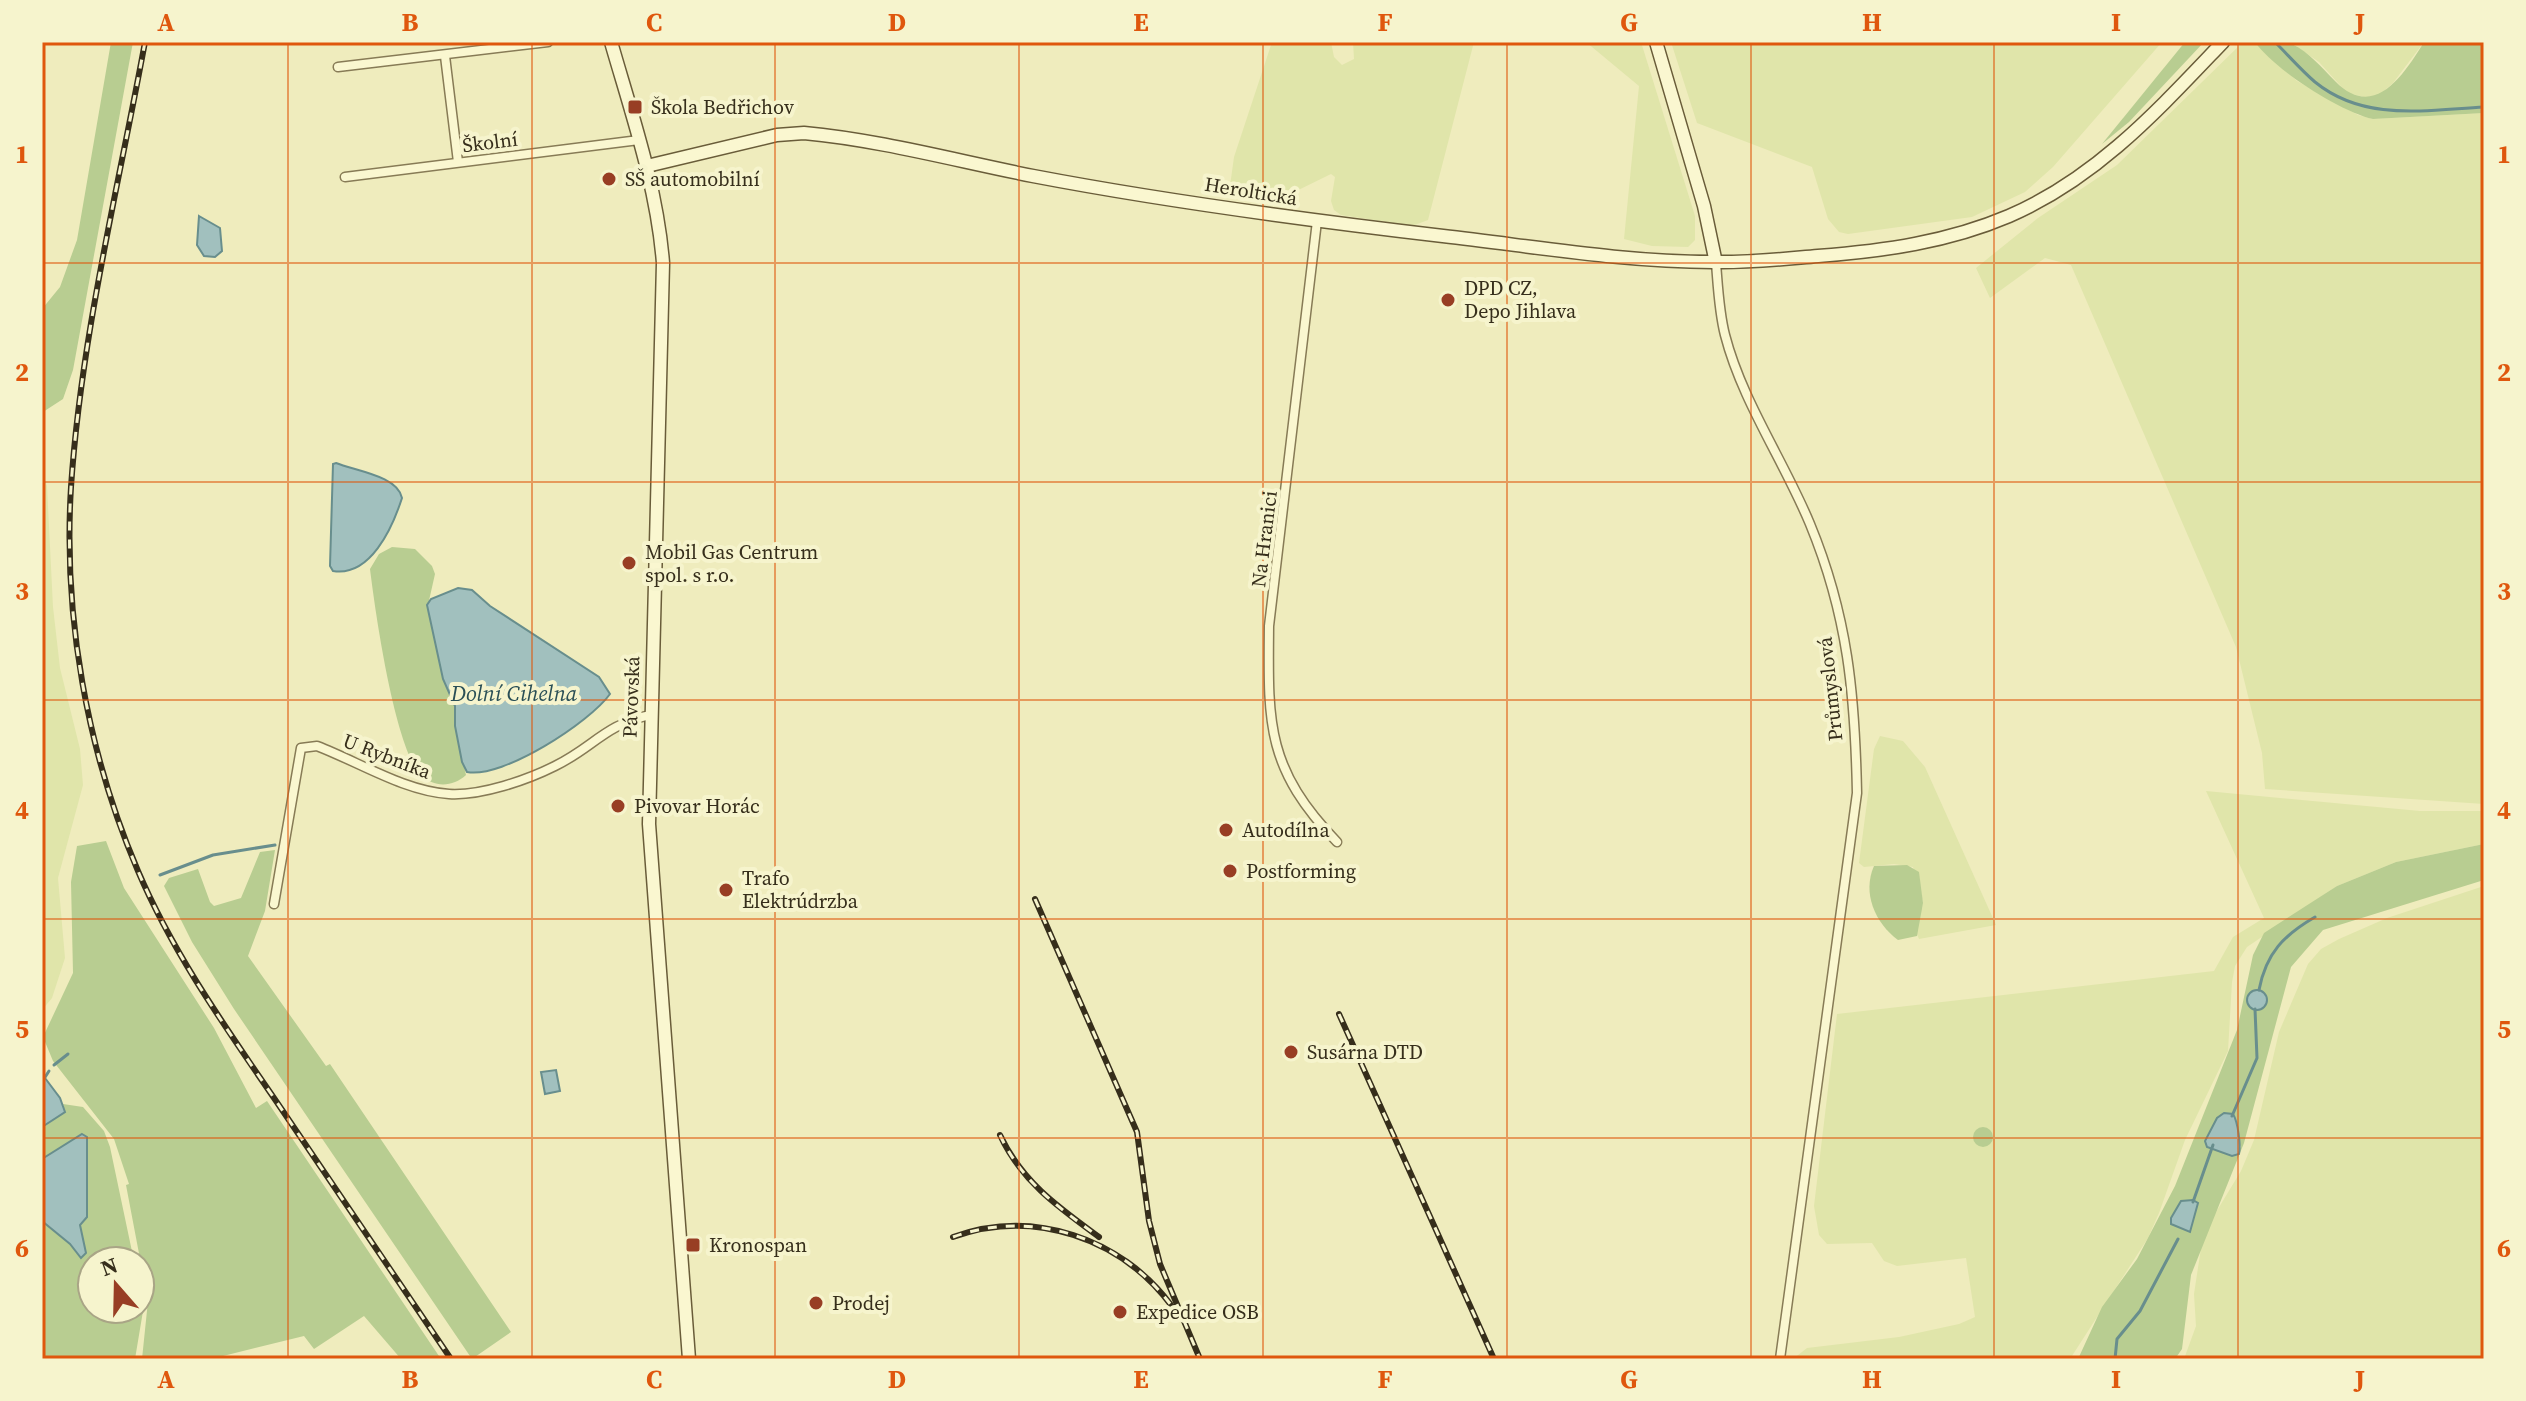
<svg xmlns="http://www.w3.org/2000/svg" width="2526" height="1401" font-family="'Source Serif 4',serif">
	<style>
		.farmland { fill: #e0e5aa }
		.green { fill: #b8cd91; fill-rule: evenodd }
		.water { fill: #a1c0be; stroke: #688e8d; stroke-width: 2 }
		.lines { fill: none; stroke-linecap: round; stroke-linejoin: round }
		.stream { stroke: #688e8d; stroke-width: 3 }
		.street-casing { stroke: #877b56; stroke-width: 11 }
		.secondary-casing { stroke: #695c39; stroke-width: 15 }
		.street { stroke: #faf7d0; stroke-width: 8 }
		.secondary { stroke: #faf7d0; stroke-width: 12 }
		.rail-casing { stroke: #362e1b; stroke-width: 6 }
		.rail { stroke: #f6f4cd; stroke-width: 3; stroke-dasharray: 9; stroke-linecap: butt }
		.grid { fill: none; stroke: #df570d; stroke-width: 2; stroke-opacity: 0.55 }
		.poi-dot { fill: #983e24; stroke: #f6f4cd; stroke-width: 3 }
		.labels { text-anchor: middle; stroke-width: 8; stroke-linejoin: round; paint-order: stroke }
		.poi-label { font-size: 20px; fill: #362e1b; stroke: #f6f4cd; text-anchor: start }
		.street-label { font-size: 20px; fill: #362e1b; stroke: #f6f4cd }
		.water-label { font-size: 22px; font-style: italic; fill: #2a4f56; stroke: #f6f4cd }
		.neatline { fill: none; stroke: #df570d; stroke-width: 3 }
		.grid-label { font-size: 26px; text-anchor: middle; font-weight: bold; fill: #df570d }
	</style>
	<rect width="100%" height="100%" fill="#efecbd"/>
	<!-- farmland -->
	<g class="farmland">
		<path d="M1272 42H1331L1334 57 1342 65 1354 59 1353 42H1474L1428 220 1412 226 1341 215 1334 210 1331 201 1335 177 1331 174 1278 200 1260 202 1236 197 1230 186 1234 157Z"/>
		<path d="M1586 42H1641L1695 216V240L1688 247 1652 246 1624 239 1639 86Z"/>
		<path d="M1671 42H2162L2053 167 2025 192 1972 217 1848 234 1839 232 1828 219 1812 167 1697 123Z"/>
		<path d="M2243 42H2255L2297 81 2358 115 2373 119 2484 113V804L2265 789 2262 753 2236 647 2071 265 2045 258 1990 298 1976 268 2038 218 2117 165Z"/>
		<path d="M2290 42H2424L2393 83 2377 97 2368 98 2347 93 2319 62Z"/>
		<path d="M42 472 47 486 53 607 60 668 80 749 83 785 58 878 65 958 52 998 42 1010Z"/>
		<path d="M1880 736 1903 741 1925 767 1996 925 1919 939 1916 932 1923 902 1913 867 1894 864 1864 867 1859 863 1874 749Z"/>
		<path d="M2206 791 2420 811H2484V844L2396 862 2337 886 2247 947 2235 966 2232 982 2228 1051 2185 1140 2159 1213 2148 1238 2070 1359H1793L1807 1348 1899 1337 1959 1324 1975 1317 1966 1258 1897 1266 1884 1261 1872 1243 1827 1244 1819 1235 1814 1206 1837 1014 2214 971 2233 937 2264 918Z"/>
		<path d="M2484 886V1359H2184L2196 1326 2194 1294 2201 1248 2210 1222 2241 1171 2254 1140 2279 1032 2308 964 2321 949 2339 939 2387 918Z"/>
	</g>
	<!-- green -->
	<g class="green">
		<path d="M111 42H133L73 370 63 399 43 412 42 309 60 287 77 240Z"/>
		<path d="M2185 42H2204L2129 122 2102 144Z"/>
		<path d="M2255 42C2266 42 2283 39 2292 44 2310 53 2321 67 2335 81 2374 121 2403 76 2424 42H2484V113L2373 119C2339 111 2275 70 2255 42Z"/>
		<path d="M392 547 415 549 432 566 435 574 428 605 443 679 455 706V726L466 775C453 787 434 788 421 775 395 749 375 610 370 569L379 554Z"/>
		<path d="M106 841 124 888 214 1028 256 1108 267 1101 441 1359H401L364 1316 314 1349 304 1336 211 1359H142L148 1301 126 1185 129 1184 114 1139 53 1061 43 1037 73 973 71 882 77 846Z"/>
		<path d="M2484 844V880L2323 930 2291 967 2244 1143 2191 1275 2182 1349 2175 1359H2078L2102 1307 2137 1259 2175 1186 2237 1030 2253 955 2264 933 2337 886 2396 862ZM2236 1119 2235 1132 2241 1147 2232 1156 2207 1147 2205 1141Z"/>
		<path d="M275 850 265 911 248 956 326 1066 330 1064 511 1332 472 1359 234 1009 192 942 164 886 169 878 198 869 210 902 214 906 241 898 260 852Z"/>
		<path d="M1907 865 1919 872 1923 903 1917 936 1898 940C1875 923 1862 893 1874 866Z"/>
		<path d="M63 1104 83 1107 104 1131 110 1147 134 1261H92V1309H140V1292L143 1311 135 1359H42V1221L70 1244 81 1258 86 1253 80 1225 87 1217V1137L82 1135 42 1159V1127L65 1112Z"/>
		<circle cx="1983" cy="1137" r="10"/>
	</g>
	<!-- water -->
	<g class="water">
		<path d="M199 216 220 228 222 251 215 257 204 256 197 245Z"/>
		<path d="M336 463C356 471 398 476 402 498 392 529 370 577 333 571L330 566 333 464Z"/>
		<path d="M458 588 472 590 490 606 599 677 610 694C590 722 503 779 467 772L462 762 455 726V706L443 679 427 605 431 599Z"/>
		<circle cx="2257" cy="1000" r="10"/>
		<path d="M556 1070 560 1091 545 1094 541 1072Z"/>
		<path d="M42 1074 60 1098 65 1112 42 1127Z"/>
		<path d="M2224 1113 2233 1114C2238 1122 2241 1146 2239 1154L2232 1156 2207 1147 2205 1141 2217 1118Z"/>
		<path d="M82 1134 87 1137V1217L80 1225 86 1253 81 1258 70 1244 42 1221V1159Z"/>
		<path d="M2193 1200 2198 1203 2190 1232 2171 1224V1218L2181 1201Z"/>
	</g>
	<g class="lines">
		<!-- stream -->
		<g class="stream">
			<path d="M2275 42C2288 55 2301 70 2315 82 2364 122 2425 110 2484 107"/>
			<path d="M160 875 213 855 275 845"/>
			<path d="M2259 990C2266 953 2284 935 2315 917"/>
			<path d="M54 1065 68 1054"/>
			<path d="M42 1082 49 1071"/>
			<path d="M2232 1116 2257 1058 2255 1009"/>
			<path d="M2193 1202 2213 1145"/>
			<path d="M2115 1359 2117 1339 2140 1311 2178 1239"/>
		</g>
		<defs>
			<g id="street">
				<path d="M445 56 458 162"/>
				<path d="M338 67 548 42"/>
				<path d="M345 177 639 140"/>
				<path d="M1317 221 1269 626C1268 724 1266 768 1337 842"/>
				<path d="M1716 263C1718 287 1719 312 1725 335 1742 401 1784 461 1810 524 1848 616 1855 695 1857 793L1780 1359"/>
				<path d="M274 904 301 748 317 746C359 762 404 791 449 794 481 796 527 780 555 766 594 747 604 725 650 715"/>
			</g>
			<g id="secondary">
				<path d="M611 42C632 115 657 187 663 263L649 824 689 1359"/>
				<path d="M1656 42 1704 206 1716 263"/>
				<path d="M647 166 777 135 804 133C880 140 957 161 1033 176 1169 202 1306 220 1443 236 1532 246 1623 262 1713 262 1748 263 1783 259 1818 256 1884 251 1948 242 2009 216 2097 178 2158 110 2223 42"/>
			</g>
		</defs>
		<!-- street casing -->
		<use href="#street" class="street-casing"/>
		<!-- secondary casing -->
		<use href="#secondary" class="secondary-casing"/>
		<!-- street -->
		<use href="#street" class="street"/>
		<!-- secondary -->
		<use href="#secondary" class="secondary"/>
		<defs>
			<g id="rail">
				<path d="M145 42C118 189 81 337 71 487 63 616 87 752 138 871 173 953 224 1025 274 1098 333 1185 392 1272 451 1359"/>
				<path d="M1035 899 1137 1132 1149 1221 1160 1264 1200 1359"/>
				<path d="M1339 1014 1494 1359"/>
				<path d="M1000 1135C1022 1182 1058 1207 1099 1237"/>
				<path d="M953 1237C1033 1208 1121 1238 1171 1305"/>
			</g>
		</defs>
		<!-- rail casing -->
		<use href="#rail" class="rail-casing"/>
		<!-- rail -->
		<use href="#rail" class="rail"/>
	</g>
	<!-- grid -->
	<path class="grid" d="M288 42V1359M532 42V1359M775 42V1359M1019 42V1359M1263 42V1359M1507 42V1359M1751 42V1359M1994 42V1359M2238 42V1359M42 263H2484M42 482H2484M42 700H2484M42 919H2484M42 1138H2484"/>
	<!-- markers -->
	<g class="poi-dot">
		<rect x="627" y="99" width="16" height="16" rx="4"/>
		<circle cx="609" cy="179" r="8"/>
		<circle cx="1448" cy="300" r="8"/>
		<circle cx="629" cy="563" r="8"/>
		<circle cx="618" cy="806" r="8"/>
		<circle cx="1226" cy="830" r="8"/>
		<circle cx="1230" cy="871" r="8"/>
		<circle cx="726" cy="890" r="8"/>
		<circle cx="1291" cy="1052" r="8"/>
		<rect x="685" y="1237" width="16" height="16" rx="4"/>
		<circle cx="816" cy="1303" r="8"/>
		<circle cx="1120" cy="1312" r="8"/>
	</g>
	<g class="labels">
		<!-- poi labels -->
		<g class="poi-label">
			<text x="651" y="114">Škola Bedřichov</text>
			<text x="625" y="186">SŠ automobilní</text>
			<text x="1464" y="295">DPD CZ,<tspan x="1464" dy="23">Depo Jihlava</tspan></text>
			<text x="645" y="559">Mobil Gas Centrum<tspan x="645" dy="23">spol. s r.o.</tspan></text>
			<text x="634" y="813">Pivovar Horác</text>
			<text x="1242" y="837">Autodílna</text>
			<text x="1246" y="878">Postforming</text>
			<text x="742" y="885">Trafo<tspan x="742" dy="23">Elektrúdrzba</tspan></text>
			<text x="1307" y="1059">Susárna DTD</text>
			<text x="709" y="1252">Kronospan</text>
			<text x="832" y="1310">Prodej</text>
			<text x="1136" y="1319">Expedice OSB</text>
		</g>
		<!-- street labels -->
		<g class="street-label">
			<text transform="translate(490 142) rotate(-7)" y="7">Školní</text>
			<text transform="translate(1251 191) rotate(9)" y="7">Heroltická</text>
			<text transform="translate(1264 539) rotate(-83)" y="7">Na Hranici</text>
			<text transform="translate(1830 689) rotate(-96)" y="7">Průmyslová</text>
			<text transform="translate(631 697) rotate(-88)" y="7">Pávovská</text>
			<text transform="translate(387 756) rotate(21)" y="7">U Rybníka</text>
		</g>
		<!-- water labels -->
		<g class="water-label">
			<text x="514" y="701">Dolní Cihelna</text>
		</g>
	</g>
	<!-- border -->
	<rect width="2526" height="1401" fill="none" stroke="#f6f4cd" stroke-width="88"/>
	<!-- north arrow -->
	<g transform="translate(116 1285) rotate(340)"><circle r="38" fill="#f6f4cd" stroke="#a9a586" stroke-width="2"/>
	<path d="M0-6L14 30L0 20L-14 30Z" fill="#983e24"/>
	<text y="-12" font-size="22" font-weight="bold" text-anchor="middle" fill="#362e1b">N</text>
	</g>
	<rect x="44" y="44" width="2438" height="1313" class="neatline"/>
	<g class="grid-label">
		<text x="166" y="31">A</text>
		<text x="410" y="31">B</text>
		<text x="654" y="31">C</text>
		<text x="897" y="31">D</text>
		<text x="1141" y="31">E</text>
		<text x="1385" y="31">F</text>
		<text x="1629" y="31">G</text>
		<text x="1872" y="31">H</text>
		<text x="2116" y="31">I</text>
		<text x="2360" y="31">J</text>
		<text x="22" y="163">1</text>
		<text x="2504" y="163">1</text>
		<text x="22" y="381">2</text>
		<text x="2504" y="381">2</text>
		<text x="22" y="600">3</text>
		<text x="2504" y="600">3</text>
		<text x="22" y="819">4</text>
		<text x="2504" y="819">4</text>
		<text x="22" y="1038">5</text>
		<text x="2504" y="1038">5</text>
		<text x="22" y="1257">6</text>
		<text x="2504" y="1257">6</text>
		<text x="166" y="1388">A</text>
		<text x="410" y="1388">B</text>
		<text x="654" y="1388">C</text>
		<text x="897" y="1388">D</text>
		<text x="1141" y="1388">E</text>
		<text x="1385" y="1388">F</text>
		<text x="1629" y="1388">G</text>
		<text x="1872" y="1388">H</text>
		<text x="2116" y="1388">I</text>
		<text x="2360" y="1388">J</text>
	</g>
</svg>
